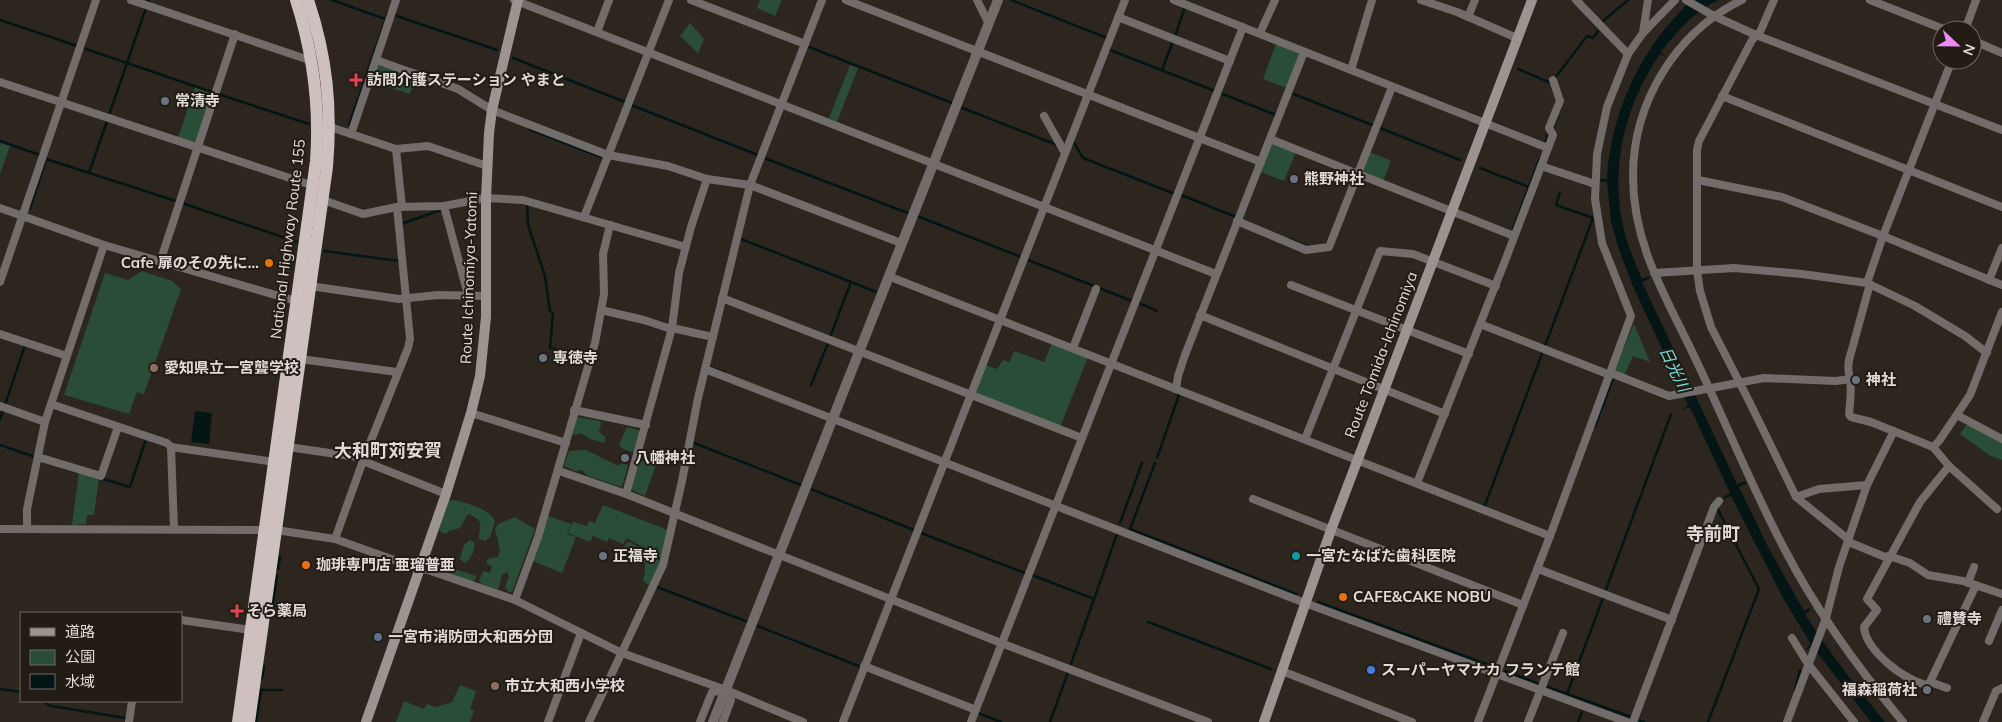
<svg xmlns="http://www.w3.org/2000/svg" width="2002" height="722" font-family="Mulish,'Noto Sans JP',sans-serif">
	<style>
		.green { fill: #2a4d38 }
		.water { fill: #031515 }
		.lines { fill: none; stroke-linecap: round; stroke-linejoin: round }
		.stream { stroke: #031515; stroke-width: 2.5 }
		.minor { stroke: #726c6b; stroke-width: 8 }
		.tertiary { stroke: #726c6b; stroke-width: 10 }
		.secondary { stroke: #9d9492; stroke-width: 10 }
		.trunk { stroke: #cdc0be; stroke-width: 12 }
		.health-dot { fill: #e0444e; stroke: #221c15; stroke-width: 2 }
		.worship-dot { fill: #6b7280; stroke: #221c15; stroke-width: 2 }
		.food-dot { fill: #e8710a; stroke: #221c15; stroke-width: 2 }
		.education-dot { fill: #8d6e63; stroke: #221c15; stroke-width: 2 }
		.culture-dot { fill: #0f9aa8; stroke: #221c15; stroke-width: 2 }
		.service-dot { fill: #5c6f8a; stroke: #221c15; stroke-width: 2 }
		.shop-dot { fill: #3f7fe0; stroke: #221c15; stroke-width: 2 }
		.labels { text-anchor: middle; stroke-width: 4; stroke-linejoin: round; paint-order: stroke }
		.poi-label { font-size: 15px; font-weight: bold; fill: #e0dbd6; stroke: #221c15; text-anchor: start }
		.street-label { font-size: 15px; fill: #e0dbd6; stroke: #221c15 }
		.water-label { font-size: 16px; font-style: italic; fill: #79dbdc; stroke: #221c15 }
		.quarter-label { font-size: 18px; font-weight: bold; fill: #e0dbd6; stroke: #221c15 }
	</style>
	<rect width="100%" height="100%" fill="#2c261e"/>
	<!-- green -->
	<g class="green">
		<path d="M760 0H782L775 16 757 8Z"/>
		<path d="M690 23 704 39 698 53 680 36Z"/>
		<path d="M1276 44 1299 54 1287 88 1263 79Z"/>
		<path d="M378 65 415 77 410 94 372 82Z"/>
		<path d="M850 65 858 68 837 122 829 118Z"/>
		<path d="M195 87 214 94 197 141 193 143 178 138Z"/>
		<path d="M1271 142 1296 152 1284 181 1258 171Z"/>
		<path d="M1 143 10 146 0 174V146Z"/>
		<path d="M1370 152 1391 161 1383 181 1364 174 1363 170Z"/>
		<path d="M142 271 172 281 181 289 144 394 137 392 129 414 64 395 105 273 128 280Z"/>
		<path d="M1634 324 1650 362 1633 356 1624 376 1616 373 1615 369Z"/>
		<path d="M1052 343 1088 357 1060 427 974 393 985 365 997 369 1003 360 1010 362 1014 351 1044 362Z"/>
		<path d="M577 417 600 421 601 424 599 432 605 437V443L590 439 581 433 575 435 573 434Z"/>
		<path d="M1969 422 2002 439V460L1989 455 1960 434Z"/>
		<path d="M627 427 640 431 635 450 632 452 623 449 619 445Z"/>
		<path d="M586 450 618 466 622 463 628 465 622 487 588 476 582 470 575 471 564 466 569 451Z"/>
		<path d="M638 460 656 465 645 496 630 489Z"/>
		<path d="M79 472 99 479 94 515H87L86 524 72 525Z"/>
		<path d="M453 500C467 503 488 508 495 521L490 537 485 541 479 539C479 523 486 522 468 514L460 528 449 531 446 534 439 531 448 501Z"/>
		<path d="M603 505 668 530 662 558 627 538 623 544 609 538 607 542 593 536 590 542 568 533 573 522 587 526 589 521 595 523Z"/>
		<path d="M548 516 571 524 567 534 576 537 562 573 533 561Z"/>
		<path d="M515 517 535 529 512 592H509L505 588 509 576 507 572 502 575 498 590 480 583 479 581 483 571 490 573 492 567 487 564V560L491 558 498 557 500 550 495 529 498 524Z"/>
		<path d="M470 540 474 542C476 549 471 559 465 563L460 559 464 545Z"/>
		<path d="M627 542H630L659 560 660 564 649 585 643 581C646 569 648 557 633 553L627 557 622 556V551Z"/>
		<path d="M451 568 476 576 475 580 472 582 451 574Z"/>
		<path d="M460 685 476 691 470 709 474 711 470 722H396L404 701 424 709 427 704 435 707 452 702Z"/>
	</g>
	<!-- water -->
	<g class="water">
		<path d="M1692 0H1718C1694 12 1676 32 1661 52L1666 57 1660 54C1626 103 1611 163 1622 221 1626 241 1634 261 1642 279L1649 276V279L1642 282 1737 484 1745 481 1746 484 1739 487 1769 549 1804 611 1809 608 1811 610 1805 614C1829 653 1857 687 1885 722H1871L1812 646 1806 650V649L1811 644 1783 598 1731 496 1724 499 1723 497 1730 493 1690 407 1682 410 1688 405 1632 284 1618 247 1611 221 1607 182 1597 181V179H1607C1610 123 1632 68 1668 25 1676 17 1683 7 1692 0Z"/>
		<path d="M195 411 212 413 209 444 191 442Z"/>
	</g>
	<g class="lines">
		<!-- stream -->
		<g class="stream">
			<path d="M332 0 385 19"/>
			<path d="M1011 0 1107 38"/>
			<path d="M148 1V0"/>
			<path d="M394 15 497 50"/>
			<path d="M0 20 77 46"/>
			<path d="M1603 21 1628 0"/>
			<path d="M1175 36 1185 7"/>
			<path d="M809 47 952 103"/>
			<path d="M83 48 212 92"/>
			<path d="M1110 50 1215 91"/>
			<path d="M513 58 625 102"/>
			<path d="M1518 69 1551 83"/>
			<path d="M1162 70 1173 41"/>
			<path d="M1556 80 1555 78 1587 36 1593 38 1598 31"/>
			<path d="M1220 93 1276 115V113"/>
			<path d="M1291 93 1375 126"/>
			<path d="M218 94 309 124"/>
			<path d="M631 105 758 155"/>
			<path d="M960 107 1057 145"/>
			<path d="M109 115 146 8"/>
			<path d="M349 125 388 13"/>
			<path d="M1380 128 1460 160"/>
			<path d="M529 129 601 157"/>
			<path d="M1553 129 1562 104"/>
			<path d="M0 141 40 155"/>
			<path d="M1074 143 1083 158 1175 194"/>
			<path d="M1545 143 1549 132"/>
			<path d="M764 158 908 213"/>
			<path d="M1480 168 1529 187"/>
			<path d="M89 173 107 121"/>
			<path d="M1181 195 1236 217"/>
			<path d="M527 202 528 225 545 276 550 311 553 313 550 348 586 356"/>
			<path d="M182 203 297 242"/>
			<path d="M30 208 46 159 176 201"/>
			<path d="M917 216 1021 257"/>
			<path d="M401 224 441 210"/>
			<path d="M1513 229 1540 158"/>
			<path d="M741 239 851 282 830 337"/>
			<path d="M1290 239 1308 247"/>
			<path d="M324 251 399 261"/>
			<path d="M1028 260 1132 301"/>
			<path d="M851 282 876 292"/>
			<path d="M1139 303 1157 311"/>
			<path d="M1545 346 1593 218 1556 205 1560 192"/>
			<path d="M710 367 725 373"/>
			<path d="M811 385 828 343"/>
			<path d="M5 405 24 348"/>
			<path d="M0 419 3 411"/>
			<path d="M1595 426 1613 378"/>
			<path d="M694 443 801 485"/>
			<path d="M0 445 35 457"/>
			<path d="M1157 458 1180 392"/>
			<path d="M1155 463 1130 529 1296 594"/>
			<path d="M100 478 130 487 145 442"/>
			<path d="M811 489 914 530"/>
			<path d="M1485 505 1543 351"/>
			<path d="M1120 523 1142 463"/>
			<path d="M921 533 1025 573"/>
			<path d="M278 569 280 557"/>
			<path d="M1032 575 1094 599"/>
			<path d="M657 587 748 622"/>
			<path d="M1605 592 1671 414"/>
			<path d="M1318 602 1494 667"/>
			<path d="M273 603 277 576"/>
			<path d="M1148 622 1271 669"/>
			<path d="M755 625 861 667"/>
			<path d="M1071 664 1117 534"/>
			<path d="M1505 671 1539 684"/>
			<path d="M262 678 264 666"/>
			<path d="M1548 687 1631 717"/>
			<path d="M0 689 21 692"/>
			<path d="M1795 690 1800 670"/>
			<path d="M1567 694 1603 598"/>
			<path d="M42 701 51 706 126 718"/>
			<path d="M978 713 1001 722"/>
			<path d="M1640 721 1644 722"/>
			<path d="M256 722 261 690H282"/>
			<path d="M1050 722 1068 672"/>
			<path d="M1578 722 1582 712"/>
			<path d="M1708 722 1759 589 1716 506"/>
		</g>
		<!-- minor -->
		<g class="minor">
			<path d="M131 0 312 61"/>
			<path d="M514 0 1216 274"/>
			<path d="M691 0 805 44"/>
			<path d="M846 0 1261 162"/>
			<path d="M977 0 989 24"/>
			<path d="M1174 0 1548 148"/>
			<path d="M1421 0 1457 12 1517 38"/>
			<path d="M1576 0 1628 54"/>
			<path d="M1686 0 1714 16 1756 35 2002 130"/>
			<path d="M1742 0C1676 32 1633 102 1633 176 1633 247 1667 298 1696 360 1726 423 1752 488 1785 550 1817 612 1858 668 1903 722"/>
			<path d="M1774 0 1760 32 1752 40 1699 141 1697 150V270L1700 291 1711 327 1749 401 1796 497 1849 540 1851 543 1885 557 1889 556 1910 563 1928 575 1963 581 2002 594"/>
			<path d="M1870 0 1946 30"/>
			<path d="M1118 17 1230 61"/>
			<path d="M1468 17 1475 0"/>
			<path d="M1965 30 1976 0"/>
			<path d="M597 32 609 0"/>
			<path d="M1260 33 1275 0"/>
			<path d="M1643 33 1648 0"/>
			<path d="M1972 40 2002 53"/>
			<path d="M376 60 458 89 492 110 608 155 668 166 707 179 750 185 901 243"/>
			<path d="M1351 70 1372 0"/>
			<path d="M0 82 314 186"/>
			<path d="M1722 96 2002 207"/>
			<path d="M1044 116 1065 153"/>
			<path d="M330 127 396 149 428 146 487 166"/>
			<path d="M351 134 396 0"/>
			<path d="M1270 139 1514 236"/>
			<path d="M396 149 402 207"/>
			<path d="M1541 166 1595 184"/>
			<path d="M1698 180 1782 197 1883 236 2002 285"/>
			<path d="M323 200 363 214 397 207 444 206 486 198 523 200 686 247"/>
			<path d="M444 206 468 295"/>
			<path d="M0 208 104 245 296 301"/>
			<path d="M584 217 669 0"/>
			<path d="M1237 221 1306 250 1329 247 1392 87"/>
			<path d="M160 262 235 34"/>
			<path d="M1654 273 1734 268 1802 274 1867 283 1915 306 1965 336 1987 353"/>
			<path d="M888 276 1550 536"/>
			<path d="M1989 280 2002 248"/>
			<path d="M0 282 96 0"/>
			<path d="M1867 283 1883 236 1952 60"/>
			<path d="M1870 284 1849 360C1847 372 1849 369 1850 380 1852 391 1850 403 1849 414L1851 417 1871 422 1933 447 1939 441 1970 395 2002 312"/>
			<path d="M1291 285 1469 354"/>
			<path d="M310 286 399 299 438 295 485 296"/>
			<path d="M722 298 1082 438"/>
			<path d="M601 310 644 320 668 328H672L713 337"/>
			<path d="M1200 315 1445 414"/>
			<path d="M1480 324 1610 375"/>
			<path d="M0 334 67 356"/>
			<path d="M1073 348 1096 289"/>
			<path d="M300 359 397 372"/>
			<path d="M705 369 1305 603 1627 722"/>
			<path d="M1611 373 1669 396 1764 378 1836 381 1850 379"/>
			<path d="M1176 389 1178 376 1185 355 1304 52"/>
			<path d="M51 404 167 443 171 447 275 462"/>
			<path d="M0 406 45 422"/>
			<path d="M574 410 646 425"/>
			<path d="M471 413 566 443"/>
			<path d="M1957 415 2002 439"/>
			<path d="M1305 439 1380 251 1413 254 1496 286"/>
			<path d="M171 447 174 529"/>
			<path d="M288 447 364 458"/>
			<path d="M1933 447 1949 466 1997 509"/>
			<path d="M38 457 101 476 118 427"/>
			<path d="M363 461 446 494"/>
			<path d="M559 471 626 494 1001 643 1208 722"/>
			<path d="M1417 483 1505 261 1553 135 1549 128 1560 101 1553 80"/>
			<path d="M626 494 672 328 679 273 691 227 707 179"/>
			<path d="M1796 497 1819 489 1867 485"/>
			<path d="M1253 499 1523 605"/>
			<path d="M0 529 276 530 335 539 414 567 428 570 515 600 622 653 726 690 803 722"/>
			<path d="M27 529V509L45 422 104 245"/>
			<path d="M335 539 364 458 408 348 410 339 397 207"/>
			<path d="M1538 569 1672 620"/>
			<path d="M1968 583 1974 567"/>
			<path d="M515 600 538 537 595 343 604 294 603 254 610 225"/>
			<path d="M181 620 251 630"/>
			<path d="M1792 638 1808 664 1854 722"/>
			<path d="M1989 641 2002 610"/>
			<path d="M864 666 976 710"/>
			<path d="M1282 671 1412 722"/>
			<path d="M1930 682 1976 585"/>
			<path d="M1947 688 1930 682 1927 685C1905 681 1866 651 1864 627L1877 610 1867 599 1920 502 1949 466"/>
			<path d="M129 722 132 701"/>
			<path d="M548 722 581 633"/>
			<path d="M589 722 663 565 682 481 698 398 750 185 822 0"/>
			<path d="M700 722 712 692 726 690 731 700 723 722"/>
			<path d="M843 722 1125 0"/>
			<path d="M971 722 1243 27"/>
			<path d="M1478 722 1550 536 1631 316 1602 243 1595 199 1597 154 1607 107 1628 54 1643 33 1675 0"/>
			<path d="M1528 722 1563 633"/>
			<path d="M1633 722 1714 507 1719 501"/>
			<path d="M1787 722 1826 618 1839 567 1867 485 1894 431"/>
			<path d="M1983 722 1996 691 2002 688"/>
		</g>
		<!-- tertiary -->
		<path class="tertiary" d="M713 722 998 0"/>
		<!-- secondary -->
		<g class="secondary">
			<path d="M366 722 446 494 471 413 480 376 486 317V198L489 133 492 110 518 0"/>
			<path d="M1264 722 1331 530 1532 0"/>
		</g>
		<!-- trunk -->
		<g class="trunk">
			<path d="M238 722 316 161C320 106 313 53 296 0"/>
			<path d="M249 722 327 167C332 107 327 57 308 0"/>
		</g>
	</g>
	<!-- markers -->
	<g class="health-dot">
		<path d="M353.5 72.5h5v5h5v5h-5v5h-5v-5h-5v-5h5z"/>
		<path d="M234.5 603.5h5v5h5v5h-5v5h-5v-5h-5v-5h5z"/>
	</g>
	<g class="worship-dot">
		<circle cx="165" cy="101" r="5"/>
		<circle cx="1294" cy="179" r="5"/>
		<circle cx="543" cy="358" r="5"/>
		<circle cx="1856" cy="380" r="5"/>
		<circle cx="625" cy="458" r="5"/>
		<circle cx="603" cy="556" r="5"/>
		<circle cx="1927" cy="619" r="5"/>
		<circle cx="1927" cy="690" r="5"/>
	</g>
	<g class="food-dot">
		<circle cx="269" cy="263" r="5"/>
		<circle cx="306" cy="565" r="5"/>
		<circle cx="1343" cy="597" r="5"/>
	</g>
	<g class="education-dot">
		<circle cx="154" cy="368" r="5"/>
		<circle cx="495" cy="686" r="5"/>
	</g>
	<circle class="culture-dot" cx="1296" cy="556" r="5"/>
	<circle class="service-dot" cx="378" cy="637" r="5"/>
	<circle class="shop-dot" cx="1371" cy="670" r="5"/>
	<g class="labels">
		<!-- poi labels -->
		<g class="poi-label">
			<text x="367" y="85">訪問介護ステーション やまと</text>
			<text x="175" y="106">常清寺</text>
			<text x="1304" y="184">熊野神社</text>
			<text x="259" y="268" text-anchor="end">Cafe 扉のその先に…</text>
			<text x="553" y="363">専徳寺</text>
			<text x="164" y="373">愛知県立一宮聾学校</text>
			<text x="1866" y="385">神社</text>
			<text x="635" y="463">八幡神社</text>
			<text x="613" y="561">正福寺</text>
			<text x="1306" y="561">一宮たなばた歯科医院</text>
			<text x="316" y="570">珈琲専門店 亜瑠普亜</text>
			<text x="1353" y="602">CAFE&amp;CAKE NOBU</text>
			<text x="247" y="616">そら薬局</text>
			<text x="1937" y="624">禮賛寺</text>
			<text x="388" y="642">一宮市消防団大和西分団</text>
			<text x="1381" y="675">スーパーヤマナカ フランテ館</text>
			<text x="505" y="691">市立大和西小学校</text>
			<text x="1917" y="695" text-anchor="end">福森稲荷社</text>
		</g>
		<!-- street labels -->
		<g class="street-label">
			<text transform="translate(288 239) rotate(-83)" y="5">National Highway Route 155</text>
			<text transform="translate(469 278) rotate(-88)" y="5">Route Ichinomiya-Yatomi</text>
			<text transform="translate(1381 355) rotate(-69)" y="5">Route Tomida-Ichinomiya</text>
		</g>
		<!-- water labels -->
		<g class="water-label">
			<text transform="translate(1675 369) rotate(64)" y="6">日光川</text>
		</g>
		<!-- quarter labels -->
		<g class="quarter-label">
			<text x="388" y="457">大和町苅安賀</text>
			<text x="1713" y="540">寺前町</text>
		</g>
	</g>
	<!-- legend -->
	<rect x="20" y="612" width="162" height="90" fill="#221c15" stroke="#6e6862"/>
	<rect x="30" y="628" width="25" height="8" fill="#9d9492" stroke="#6e6862"/>
	<text x="65" y="637" font-size="15" fill="#e0dbd6">道路</text>
	<rect x="30" y="650" width="25" height="15" fill="#2a4d38" stroke="#6e6862"/>
	<text x="65" y="662" font-size="15" fill="#e0dbd6">公園</text>
	<rect x="30" y="674" width="25" height="15" fill="#031515" stroke="#6e6862"/>
	<text x="65" y="687" font-size="15" fill="#e0dbd6">水域</text>
	<!-- north arrow -->
	<g transform="translate(1957 45) rotate(112)"><circle r="24" fill="#221c15" stroke="#6e6862"/>
	<path d="M0-4L9 19L0 12L-9 19Z" fill="#ef8bf6"/>
	<text y="-8" font-size="14" font-weight="bold" text-anchor="middle" fill="#e0dbd6">N</text>
	</g>
</svg>
